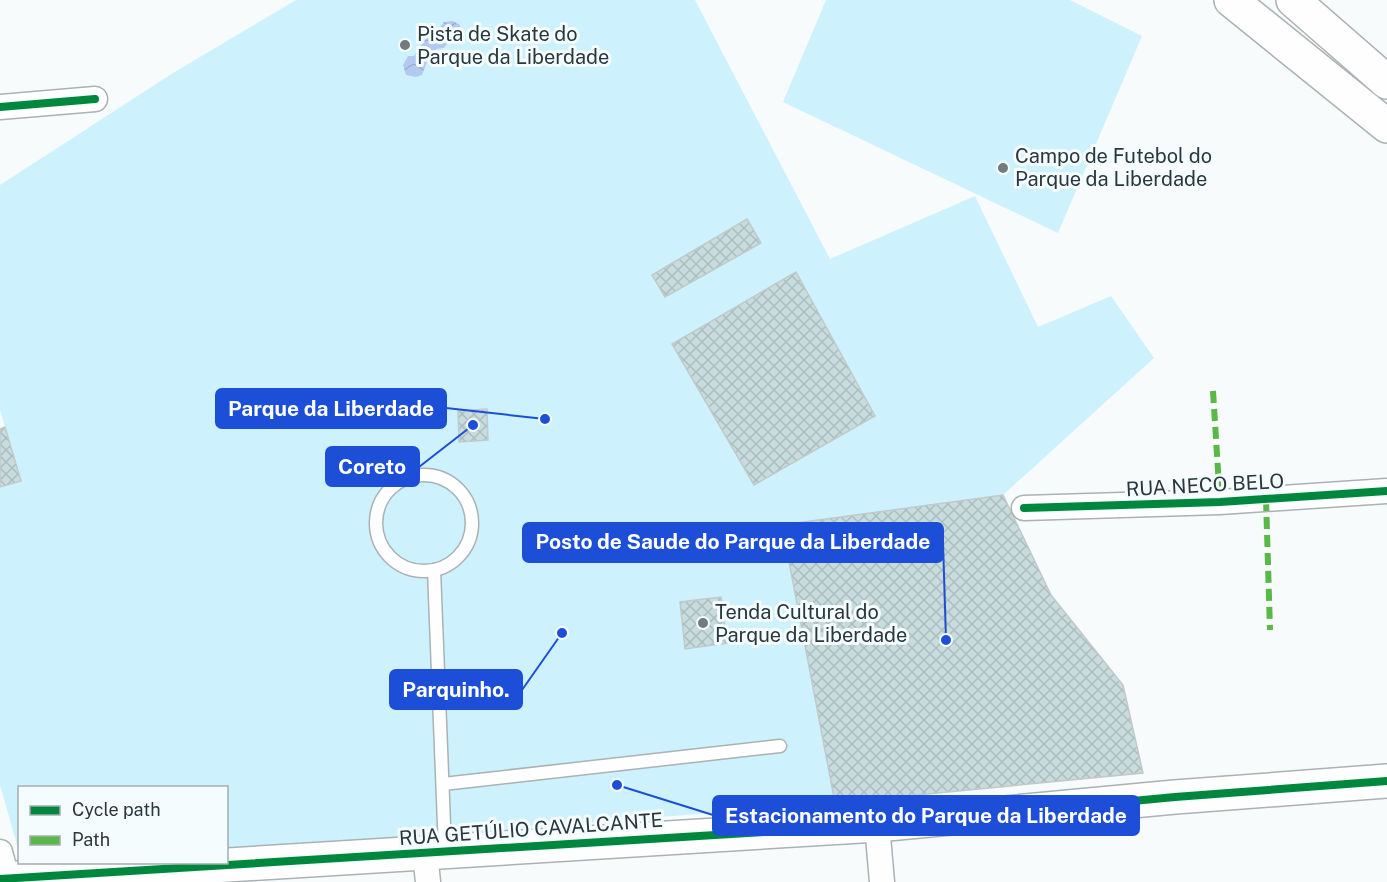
<svg xmlns="http://www.w3.org/2000/svg" width="1387" height="882" font-family="'Public Sans',sans-serif">
	<style>
		.park { fill: #cdf2fe }
		.water { fill: url(#water-waves) }
		.building { fill: url(#building-cross-hatch); stroke: #c1caca; stroke-width: 1.5 }
		.lines { fill: none; stroke-linecap: round; stroke-linejoin: round }
		.lane-casing { stroke: #aab2b4; stroke-width: 15 }
		.street-casing { stroke: #aab2b4; stroke-width: 27 }
		.secondary-casing { stroke: #aab2b4; stroke-width: 36 }
		.primary-casing { stroke: #aab2b4; stroke-width: 36 }
		.lane { stroke: #fefeff; stroke-width: 12 }
		.street { stroke: #fefeff; stroke-width: 24 }
		.secondary { stroke: #fefeff; stroke-width: 33 }
		.primary { stroke: #fefeff; stroke-width: 33 }
		.quiet { stroke: #58b947; stroke-width: 6; stroke-dasharray: 12 6; stroke-linecap: butt }
		.cycleway-casing { stroke: #f5fcfe; stroke-width: 11 }
		.cycleway { stroke: #00873e; stroke-width: 8 }
		.poi-dot { fill: #727c7f; stroke: #f5fcfe; stroke-width: 2 }
		.labels { text-anchor: middle; stroke-width: 6; stroke-linejoin: round; paint-order: stroke }
		.poi-label { font-size: 20px; fill: #2a373c; stroke: #f5fcfe; text-anchor: start }
		.street-label { font-size: 20px; fill: #2a373c; stroke: #f5fcfe }
		.leader { fill: none; stroke: #1d4ed8; stroke-width: 2 }
		.callout-dot { fill: #1d4ed8; stroke: #f5fcfe; stroke-width: 2 }
		.callout { fill: #1d4ed8; stroke: #1d4ed8; stroke-width: 2 }
		.callout-label { font-size: 21px; text-anchor: middle; font-weight: bold; fill: #fff }
	</style>
	<defs>
		<pattern id="water-waves" width="16" height="10" patternUnits="userSpaceOnUse" patternTransform="scale(1.5)"><rect width="16" height="10" fill="#b4c9f2"/><path d="M0 5q4-4 8 0t8 0" fill="none" stroke="#9badd0"/></pattern>
		<pattern id="building-cross-hatch" width="8" height="8" patternUnits="userSpaceOnUse" patternTransform="scale(1.5)"><rect width="8" height="8" fill="#c8dcdd"/><path d="M0 0l8 8M0 8l8-8" fill="none" stroke="#acbdbf"/></pattern>
	</defs>
	<rect width="100%" height="100%" fill="#f7fbfc"/>
	<!-- park -->
	<g class="park">
		<path d="M296 0H695L830 259 975 196 1038 327 1111 296 1154 358 1003 495 783 525 835 803 227 852 226 788H20L19 852 0 785V487L21 481 0 410V185L173 73Z"/>
		<path d="M826 0H1070L1142 36 1058 233 783 102Z"/>
	</g>
	<!-- water -->
	<path class="water" d="M453 21 460 25V34L455 38 450 39 444 48 436 49 435 55 429 57 422 75 416 77 406 75 403 65 408 56H414L430 33 438 35 439 29 444 22Z"/>
	<!-- building -->
	<g class="building">
		<path d="M747 219 761 243 665 297 652 275Z"/>
		<path d="M796 272 875 416 754 485 672 344Z"/>
		<path d="M487 409 488 440 459 442 458 411Z"/>
		<path d="M5 427 21 481 0 487V429Z"/>
		<path d="M1003 495 1051 595 1123 685 1143 773 835 803 782 525Z"/>
		<path d="M721 597 727 643 685 649 680 602Z"/>
	</g>
	<g class="lines">
		<defs>
			<g id="lane">
				<circle cx="424" cy="523" r="48"/>
				<path d="M434 570 445 850"/>
				<path d="M443 784 780 746"/>
			</g>
			<g id="street">
				<path d="M0 107 95 99"/>
				<path d="M1024 508 1220 502 1387 491"/>
				<path d="M877 825 882 882"/>
				<path d="M0 852 8 882"/>
				<path d="M425 853 428 882"/>
			</g>
			<path id="secondary" d="M0 879 877 825 1175 797 1387 781"/>
			<g id="primary">
				<path d="M1231 0 1387 126"/>
				<path d="M1293 0 1387 82"/>
			</g>
		</defs>
		<!-- lane casing -->
		<use href="#lane" class="lane-casing"/>
		<!-- street casing -->
		<use href="#street" class="street-casing"/>
		<!-- secondary casing -->
		<use href="#secondary" class="secondary-casing"/>
		<!-- primary casing -->
		<use href="#primary" class="primary-casing"/>
		<!-- lane -->
		<use href="#lane" class="lane"/>
		<!-- street -->
		<use href="#street" class="street"/>
		<!-- secondary -->
		<use href="#secondary" class="secondary"/>
		<!-- primary -->
		<use href="#primary" class="primary"/>
		<!-- quiet -->
		<g class="quiet">
			<path d="M1213 391 1220 502"/>
			<path d="M1266 499 1270 630"/>
		</g>
		<defs>
			<g id="cycleway">
				<path d="M0 107 95 99"/>
				<path d="M1024 508 1220 502 1387 491"/>
				<path d="M0 879 877 825 1175 797 1387 781"/>
			</g>
		</defs>
		<!-- cycleway casing -->
		<use href="#cycleway" class="cycleway-casing"/>
		<!-- cycleway -->
		<use href="#cycleway" class="cycleway"/>
	</g>
	<!-- markers -->
	<g class="poi-dot">
		<circle cx="405" cy="45" r="6"/>
		<circle cx="1003" cy="168" r="6"/>
		<circle cx="703" cy="623" r="6"/>
	</g>
	<g class="labels">
		<!-- poi labels -->
		<g class="poi-label">
			<text x="417" y="41">Pista de Skate do<tspan x="417" dy="23">Parque da Liberdade</tspan></text>
			<text x="1015" y="163">Campo de Futebol do<tspan x="1015" dy="23">Parque da Liberdade</tspan></text>
			<text x="715" y="619">Tenda Cultural do<tspan x="715" dy="23">Parque da Liberdade</tspan></text>
		</g>
		<!-- street labels -->
		<g class="street-label">
			<text transform="translate(1205 485) rotate(-3)" y="7">RUA NECO BELO</text>
			<text transform="translate(531 829) rotate(-4)" y="7">RUA GETÚLIO CAVALCANTE</text>
		</g>
	</g>
	<!-- callouts -->
	<path class="leader" d="M545 419L446 408M473 425L419 467M946 640L943 542M562 633L522 690M617 785L713 815"/>
	<g class="callout-dot">
		<circle cx="545" cy="419" r="6"/>
		<circle cx="473" cy="425" r="6"/>
		<circle cx="946" cy="640" r="6"/>
		<circle cx="562" cy="633" r="6"/>
		<circle cx="617" cy="785" r="6"/>
	</g>
	<g class="callout">
		<rect x="216" y="389" width="230" height="39" rx="6"/>
		<rect x="326" y="447" width="93" height="39" rx="6"/>
		<rect x="523" y="523" width="420" height="39" rx="6"/>
		<rect x="390" y="670" width="132" height="39" rx="6"/>
		<rect x="713" y="796" width="426" height="39" rx="6"/>
	</g>
	<g class="callout-label">
		<text x="331" y="416">Parque da Liberdade</text>
		<text x="372" y="474">Coreto</text>
		<text x="733" y="549">Posto de Saude do Parque da Liberdade</text>
		<text x="456" y="697">Parquinho.</text>
		<text x="926" y="823">Estacionamento do Parque da Liberdade</text>
	</g>
	<!-- legend -->
	<rect x="18" y="786" width="210" height="78" fill="#f5fcfe" stroke="#a4adb0" stroke-width="1.5"/>
	<rect x="30" y="806" width="30" height="9" fill="#00873e" stroke="#a4adb0" stroke-width="1.5"/>
	<text x="72" y="816" font-size="18" fill="#2a373c">Cycle path</text>
	<rect x="30" y="836" width="30" height="9" fill="#58b947" stroke="#a4adb0" stroke-width="1.5"/>
	<text x="72" y="846" font-size="18" fill="#2a373c">Path</text>
</svg>
